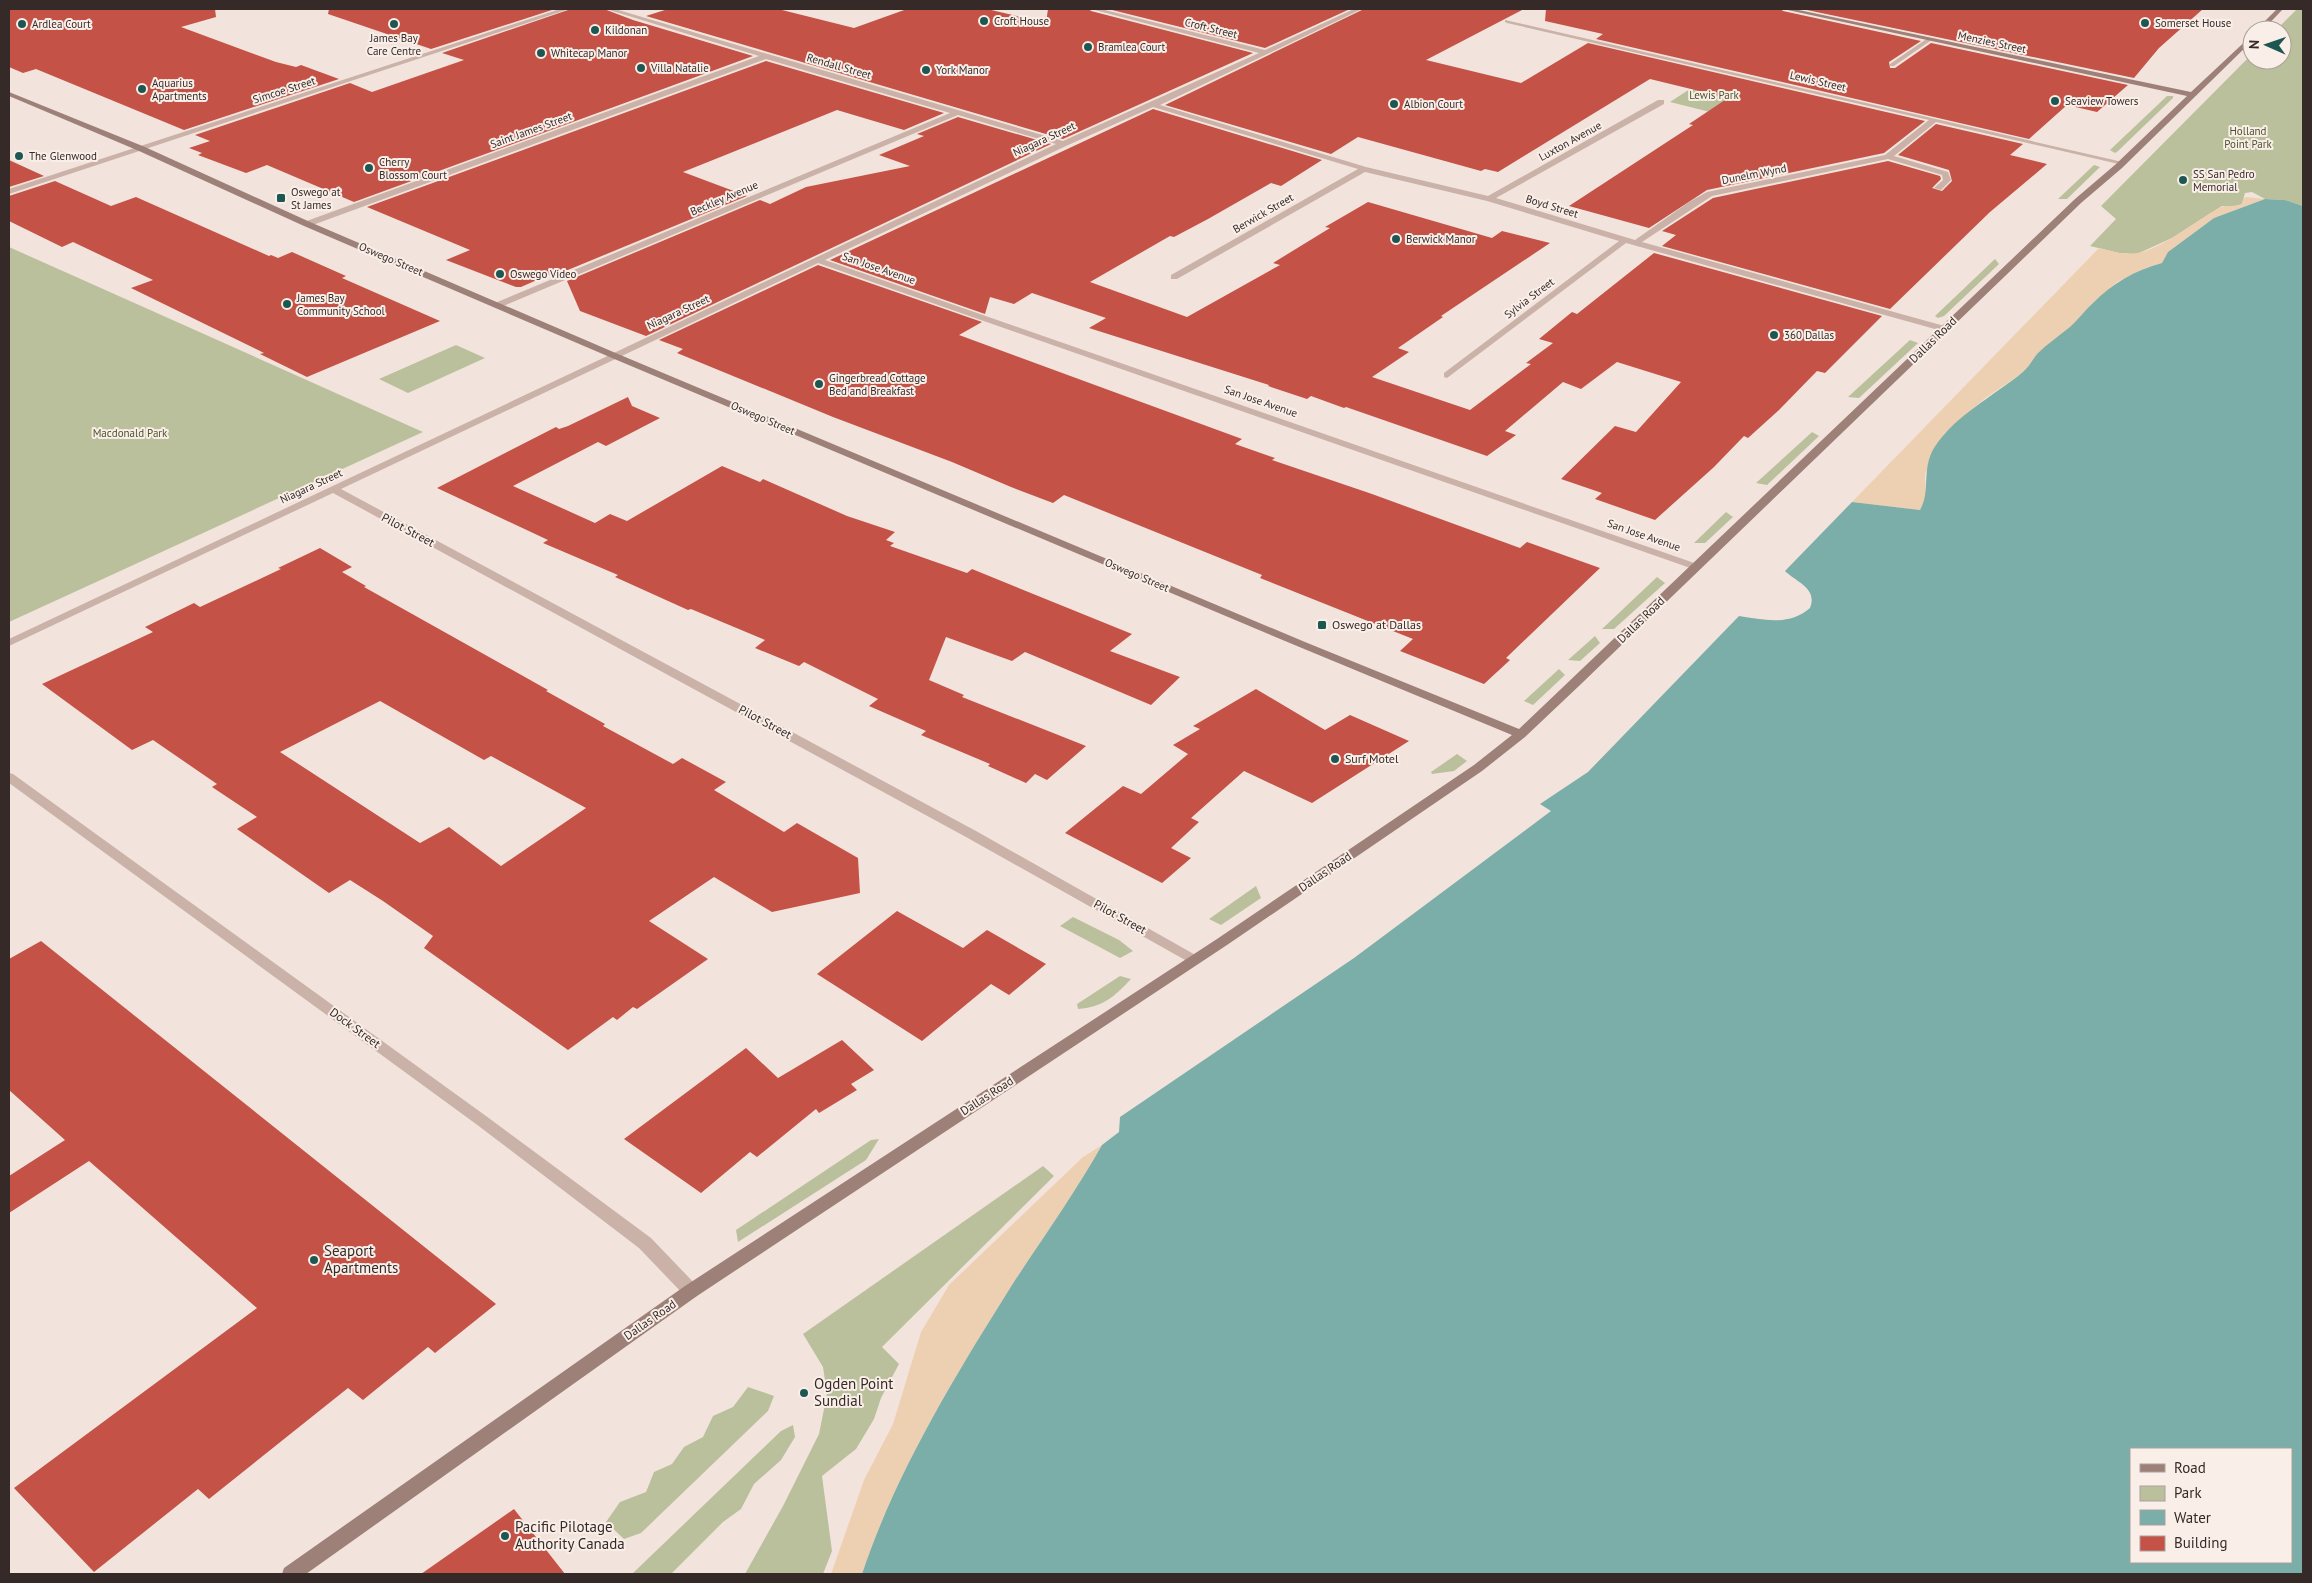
<svg xmlns="http://www.w3.org/2000/svg" width="2312" height="1583" font-family="'PT Sans',sans-serif">
	<style>
		.green { fill: #bac09c }
		.sand { fill: #edd0b2 }
		.water { fill: #7baea8; fill-rule: evenodd }
		.building { fill: #c45247; fill-rule: evenodd }
		.lines { fill: none; stroke-linecap: round; stroke-linejoin: round }
		.street { fill: #cab2a8; fill-rule: evenodd }
		.secondary { fill: #9d8179; fill-rule: evenodd }
		.poi-dot { fill: #1e5752; stroke: #f9efe8; stroke-width: 2 }
		.labels { text-anchor: middle; stroke-width: 4; stroke-linejoin: round; paint-order: stroke }
		.far-poi-label { font-size: 11px; fill: #362a28; stroke: #f9efe8; text-anchor: start }
		.far-street-label { font-size: 11px; fill: #362a28; stroke: #f9efe8 }
		.far-park-label { font-size: 11px; fill: #4c542c; stroke: #f9efe8 }
		.street-label { font-size: 12px; fill: #362a28; stroke: #f9efe8 }
		.poi-label { font-size: 12px; fill: #362a28; stroke: #f9efe8; text-anchor: start }
		.near-poi-label { font-size: 15px; fill: #362a28; stroke: #f9efe8; text-anchor: start }
	</style>
	<rect width="100%" height="100%" fill="#f2e4dc"/>
	<!-- green -->
	<g class="green">
		<path d="M2297 9H2303V206L2285 200 2265 199 2252 192 2245 193 2242 204 2233 207 2222 206 2172 238 2137 254 2119 253 2090 246 2116 219 2101 206 2252 54V60H2282V30H2276Z"/>
		<path d="M1713 74 1760 85 1718 114 1670 102Z"/>
		<path d="M2167 96H2173V98L2118 151 2115 153 2110 150Z"/>
		<path d="M2094 165 2100 167 2067 199H2058Z"/>
		<path d="M9 247 423 432 9 622Z"/>
		<path d="M1995 259 1999 264 1944 316 1938 318 1935 316Z"/>
		<path d="M1910 340 1918 343 1859 398 1848 397Z"/>
		<path d="M456 345 485 358 408 393 379 379Z"/>
		<path d="M1812 432 1819 436 1767 485 1756 483Z"/>
		<path d="M1726 512 1733 517 1705 543H1694Z"/>
		<path d="M1657 577 1665 583 1614 629H1602Z"/>
		<path d="M1595 636 1600 643 1580 661 1568 660Z"/>
		<path d="M1559 669 1565 675 1533 705 1524 701Z"/>
		<path d="M1457 754 1467 761 1454 771 1432 774 1431 772Z"/>
		<path d="M1256 886 1261 898 1221 925 1209 919Z"/>
		<path d="M1073 917 1119 940 1133 951 1120 958 1060 926Z"/>
		<path d="M1120 976 1131 979C1114 997 1103 1007 1078 1009L1077 1004Z"/>
		<path d="M879 1139 866 1160 738 1242 736 1230 871 1140Z"/>
		<path d="M1043 1166 1054 1176 882 1347 899 1364 881 1398 874 1419 856 1449 822 1476 832 1551 823 1574H745L783 1506 819 1434 827 1394 823 1367 803 1334Z"/>
		<path d="M748 1387 774 1396 768 1411 641 1533 624 1539 606 1522 620 1502 646 1492 654 1472 672 1464 684 1447 703 1437 713 1416 733 1407Z"/>
		<path d="M793 1425 795 1437 781 1460 754 1484 741 1509 723 1522 671 1574H632L781 1431Z"/>
	</g>
	<!-- sand -->
	<g class="sand">
		<path d="M2246 197 2265 199 2214 218 2168 252 2162 263 2145 268 2117 282 2095 301 2071 327 2036 355 2025 371 1984 399 1944 434 1925 474 1926 501 1920 510 1852 502 2099 248C2109 250 2119 254 2130 254 2157 254 2196 220 2219 208 2225 205 2235 207 2242 204L2243 199Z"/>
		<path d="M1102 1145C1075 1193 1042 1239 1012 1285 955 1376 896 1472 862 1574H831L864 1480 893 1424 921 1332 949 1285 1083 1157Z"/>
	</g>
	<!-- water -->
	<path class="water" d="M2265 199 2285 200 2303 206V1574H862C896 1472 955 1376 1012 1285 1042 1239 1075 1193 1102 1145L1119 1132 1120 1117 1354 958 1551 811 1540 804 1588 772 1739 616C1765 620 1789 626 1810 608 1818 588 1796 582 1785 571L1852 502 1920 510C1931 492 1921 470 1934 448 1955 415 1994 396 2023 372 2029 367 2032 360 2037 354 2047 344 2059 336 2070 327 2078 320 2085 310 2093 303 2113 283 2135 270 2162 263L2168 252 2214 218ZM2131 1449H2291V1562H2131Z"/>
	<!-- building -->
	<g class="building">
		<path d="M9 9H215L216 17 181 27 276 62 296 67 301 65 339 79 184 130 36 69 23 73 9 67Z"/>
		<path d="M329 9H555L431 49 328 14Z"/>
		<path d="M571 9H604L633 20 753 56 354 202 267 165 246 173 198 155 202 153 189 148 210 141 195 135 350 83 372 92 464 60 442 53Z"/>
		<path d="M668 9H778L854 28 907 9H987L1046 23 1048 9H1089L1091 11 1253 53 1063 139 646 16Z"/>
		<path d="M1108 9H1350L1265 48Z"/>
		<path d="M1364 9H1524L1426 60 1521 83 1588 43 1925 121 1884 153 1707 190 1649 228 1569 206 1693 125 1689 124 1728 98 1650 79 1498 172 1485 169 1481 171 1358 137 1331 154 1165 105Z"/>
		<path d="M1546 9H1781L1783 11 1921 41 1889 62 1890 68H1895L1931 43 2128 85 2097 112 2067 105 2029 139 1596 39 1603 34 1545 21Z"/>
		<path d="M1802 9H2203L2159 48 2134 78Z"/>
		<path d="M766 61 944 113 904 130 837 110 683 172 747 196 563 272 562 269 521 287H516L446 260 470 250 367 207Z"/>
		<path d="M1153 109 1322 160 1281 186 1271 183 1208 219 1174 237 1170 236 1090 282 1187 317 1280 265 1273 263 1330 228 1325 227 1368 202 1492 238 1502 231 1550 243 1441 316 1443 317 1398 348 1409 352 1372 377 1470 410 1531 364 1526 363 1553 343 1539 339 1572 312 1577 314 1654 253 1882 316 1825 373 1817 371 1779 410 1748 438 1744 436 1714 467 1655 520 1595 499 1602 493 1561 479 1615 426 1636 432 1681 382 1617 362 1581 389 1563 382 1505 431 1516 435 1487 456 1346 407 1344 408 1311 396 1307 399 1268 386 1269 385 1089 328 1106 318 1032 293 1014 304 990 297 985 314 830 260Z"/>
		<path d="M958 117 1051 144 646 336 580 311 567 281 760 200 770 204 806 187 910 166 879 155 924 136 917 134Z"/>
		<path d="M1936 124 2023 144 2010 155 2047 164 1990 212 1890 309 1662 246 1676 235 1662 231 1713 198 1888 161 1940 176 1941 179 1932 188 1942 191 1952 181 1949 170 1898 155Z"/>
		<path d="M9 160 44 176 9 187Z"/>
		<path d="M55 181 111 206 136 197 269 256 271 255 278 258 292 252 346 276 342 278 440 321 307 377 260 354 264 353 131 288 153 280 73 242 62 247 9 221V196Z"/>
		<path d="M818 265 982 322 959 335 1242 439 1235 444 1275 458 1272 460 1372 494 1520 548 1527 542 1600 568 1506 658 1510 660 1484 684 1400 651 1413 639 1260 578 1262 575 1064 495 1053 503 1011 487 952 462 833 417 677 353 683 349 659 340Z"/>
		<path d="M628 397 632 406 660 418 606 446 598 442 513 486 595 523 610 514 627 521 722 466 760 482 763 479 847 516 895 532 886 540 894 543 890 546 967 573 972 569 1132 634 1110 651 1180 677 1151 705 1025 652 1012 661 946 637 929 680 964 695 962 697 1086 746 1047 780 1035 774 1026 783 988 766 990 764 921 735 926 731 869 706 878 699 804 662 799 666 755 648 765 640 691 609 688 610 615 577 618 575 543 543 548 540 437 488 556 427 559 429 568 426Z"/>
		<path d="M320 548 352 567 342 572 366 586 364 587 548 690 546 691 605 724 603 726 673 764 682 758 726 782 714 790 784 832 797 823 858 858 860 893 772 912 714 877 649 921 708 959 637 1009 633 1007 617 1020 613 1017 568 1050 424 948 433 936 383 901 350 880 329 893 237 829 257 817 212 787 217 784 153 740 132 750 42 684 153 632 145 627 194 603 200 607 281 569 278 568ZM380 701 484 760 491 756 586 808 501 866 449 827 420 843 280 752Z"/>
		<path d="M1256 689 1325 730 1350 715 1409 741 1312 803 1244 771 1191 818 1199 822 1171 848 1191 858 1162 883 1065 833 1123 786 1141 794 1188 754 1173 745 1200 729 1193 726Z"/>
		<path d="M897 911 963 948 987 930 1046 964 1009 995 991 984 922 1041 817 974Z"/>
		<path d="M41 941 496 1304 435 1353 428 1347 363 1400 348 1388 209 1499 198 1489 94 1572 14 1488 257 1308 89 1161 9 1213V1176L65 1140 9 1090V959Z"/>
		<path d="M842 1040 874 1070 851 1084 857 1090 819 1113 816 1109 757 1157 750 1152 701 1193 624 1139 746 1048 778 1078Z"/>
		<path d="M514 1509 565 1574H421Z"/>
	</g>
	<g class="lines">
		<!-- street -->
		<g class="street">
			<path d="M560 9H569L9 194V189Z"/>
			<path d="M606 9H615L1063 141 1259 53 1091 9H1101L1265 50 1354 9H1362L1160 105 1366 167 1488 196 1658 100H1664V104L1496 198 1635 240 1689 202 1707 192 1885 155 1929 120 1507 23 1505 22V20L2127 163 2123 165 1936 122 1894 156 1948 172 1951 180 1941 190 1934 188 1943 180 1942 175 1888 159 1712 196 1642 242 1948 327V331H1942L1626 243 1447 378 1444 377V373L1619 241 1487 201 1365 172 1177 279H1171V275L1358 169 1153 107 1066 146 825 260 1700 565 1701 567 1696 570 818 263 341 489 976 831 1199 957 1201 960 1199 963 1194 965 966 837 333 493 9 646V639L1056 144 958 115 501 307H495V303L950 113 766 59 310 226H304V222L759 56Z"/>
			<path d="M1928 38 1933 39 1894 66H1890V64Z"/>
			<path d="M9 773 13 774 486 1116 651 1238 697 1286 699 1291 697 1296 691 1298 685 1296 639 1248 476 1124 9 783Z"/>
		</g>
		<!-- secondary -->
		<g class="secondary">
			<path d="M1783 9H1794L2191 92 2252 35V41L2122 168 2081 203 1580 685 1525 737 1482 771 1227 945 697 1296 306 1574H282L284 1568 685 1286 1217 939 1474 765 1512 735 1297 646 612 358 304 226 139 151 9 96V92L145 147 310 222 618 354 1305 642 1519 729 2075 199 2116 164 2187 96Z"/>
			<path d="M2277 9H2283L2263 30H2256Z"/>
		</g>
	</g>
	<!-- markers -->
	<g class="poi-dot">
		<circle cx="984" cy="21" r="5"/>
		<circle cx="2145" cy="23" r="5"/>
		<circle cx="22" cy="24" r="5"/>
		<circle cx="394" cy="24" r="5"/>
		<circle cx="595" cy="30" r="5"/>
		<circle cx="1088" cy="47" r="5"/>
		<circle cx="541" cy="53" r="5"/>
		<circle cx="641" cy="68" r="5"/>
		<circle cx="926" cy="70" r="5"/>
		<circle cx="142" cy="89" r="5"/>
		<circle cx="2055" cy="101" r="5"/>
		<circle cx="1394" cy="104" r="5"/>
		<circle cx="19" cy="156" r="5"/>
		<circle cx="369" cy="168" r="5"/>
		<circle cx="2183" cy="180" r="5"/>
		<rect x="276" y="193" width="10" height="10" rx="2.5"/>
		<circle cx="1396" cy="239" r="5"/>
		<circle cx="500" cy="274" r="5"/>
		<circle cx="287" cy="304" r="5"/>
		<circle cx="1774" cy="335" r="5"/>
		<circle cx="819" cy="384" r="5"/>
		<rect x="1317" y="620" width="10" height="10" rx="2.5"/>
		<circle cx="1335" cy="759" r="5"/>
		<circle cx="314" cy="1260" r="5"/>
		<circle cx="804" cy="1393" r="5"/>
		<circle cx="505" cy="1536" r="5"/>
	</g>
	<g class="labels">
		<!-- far-poi labels -->
		<g class="far-poi-label">
			<text x="994" y="25">Croft House</text>
			<text x="2155" y="27">Somerset House</text>
			<text x="32" y="28">Ardlea Court</text>
			<text x="605" y="34">Kildonan</text>
			<text x="394" y="42" text-anchor="middle">James Bay<tspan x="394" dy="13">Care Centre</tspan></text>
			<text x="1098" y="51">Bramlea Court</text>
			<text x="551" y="57">Whitecap Manor</text>
			<text x="651" y="72">Villa Natalie</text>
			<text x="936" y="74">York Manor</text>
			<text x="152" y="87">Aquarius<tspan x="152" dy="13">Apartments</tspan></text>
			<text x="2065" y="105">Seaview Towers</text>
			<text x="1404" y="108">Albion Court</text>
			<text x="29" y="160">The Glenwood</text>
			<text x="379" y="166">Cherry<tspan x="379" dy="13">Blossom Court</tspan></text>
			<text x="2193" y="178">SS San Pedro<tspan x="2193" dy="13">Memorial</tspan></text>
			<text x="291" y="196">Oswego at<tspan x="291" dy="13">St James</tspan></text>
			<text x="1406" y="243">Berwick Manor</text>
			<text x="510" y="278">Oswego Video</text>
			<text x="297" y="302">James Bay<tspan x="297" dy="13">Community School</tspan></text>
			<text x="1784" y="339">360 Dallas</text>
			<text x="829" y="382">Gingerbread Cottage<tspan x="829" dy="13">Bed and Breakfast</tspan></text>
		</g>
		<!-- far-street labels -->
		<g class="far-street-label">
			<text transform="translate(1211 28) rotate(14)" y="4">Croft Street</text>
			<text transform="translate(1992 42) rotate(12)" y="4">Menzies Street</text>
			<text transform="translate(839 66) rotate(16)" y="4">Rendall Street</text>
			<text transform="translate(1818 81) rotate(13)" y="4">Lewis Street</text>
			<text transform="translate(284 90) rotate(-18)" y="4">Simcoe Street</text>
			<text transform="translate(531 130) rotate(-20)" y="4">Saint James Street</text>
			<text transform="translate(1044 139) rotate(-25)" y="4">Niagara Street</text>
			<text transform="translate(1570 141) rotate(-29)" y="4">Luxton Avenue</text>
			<text transform="translate(1754 174) rotate(-11)" y="4">Dunelm Wynd</text>
			<text transform="translate(724 198) rotate(-23)" y="4">Beckley Avenue</text>
			<text transform="translate(1552 206) rotate(17)" y="4">Boyd Street</text>
			<text transform="translate(1263 213) rotate(-30)" y="4">Berwick Street</text>
			<text transform="translate(391 259) rotate(23)" y="4">Oswego Street</text>
			<text transform="translate(879 268) rotate(19)" y="4">San Jose Avenue</text>
			<text transform="translate(1529 298) rotate(-37)" y="4">Sylvia Street</text>
			<text transform="translate(678 312) rotate(-25)" y="4">Niagara Street</text>
			<text transform="translate(1261 401) rotate(19)" y="4">San Jose Avenue</text>
			<text transform="translate(763 418) rotate(23)" y="4">Oswego Street</text>
			<text transform="translate(311 486) rotate(-25)" y="4">Niagara Street</text>
			<text transform="translate(1644 535) rotate(19)" y="4">San Jose Avenue</text>
			<text transform="translate(1137 575) rotate(23)" y="4">Oswego Street</text>
		</g>
		<!-- far-park labels -->
		<g class="far-park-label">
			<text x="1714" y="99">Lewis Park</text>
			<text x="2248" y="135">Holland<tspan x="2248" dy="13">Point Park</tspan></text>
			<text x="130" y="437">Macdonald Park</text>
		</g>
		<!-- street labels -->
		<g class="street-label">
			<text transform="translate(1933 340) rotate(-44)" y="4">Dallas Road</text>
			<text transform="translate(408 530) rotate(28)" y="4">Pilot Street</text>
			<text transform="translate(1641 620) rotate(-44)" y="4">Dallas Road</text>
			<text transform="translate(765 722) rotate(28)" y="4">Pilot Street</text>
			<text transform="translate(1325 872) rotate(-34)" y="4">Dallas Road</text>
			<text transform="translate(1120 917) rotate(29)" y="4">Pilot Street</text>
			<text transform="translate(355 1028) rotate(36)" y="4">Dock Street</text>
			<text transform="translate(987 1096) rotate(-33)" y="4">Dallas Road</text>
			<text transform="translate(650 1320) rotate(-35)" y="4">Dallas Road</text>
		</g>
		<!-- poi labels -->
		<g class="poi-label">
			<text x="1332" y="629">Oswego at Dallas</text>
			<text x="1345" y="763">Surf Motel</text>
		</g>
		<!-- near-poi labels -->
		<g class="near-poi-label">
			<text x="324" y="1256">Seaport<tspan x="324" dy="17">Apartments</tspan></text>
			<text x="814" y="1389">Ogden Point<tspan x="814" dy="17">Sundial</tspan></text>
			<text x="515" y="1532">Pacific Pilotage<tspan x="515" dy="17">Authority Canada</tspan></text>
		</g>
	</g>
	<!-- border -->
	<rect width="2312" height="1583" fill="none" stroke="#362a28" stroke-width="20"/>
	<!-- legend -->
	<rect x="2130" y="1448" width="162" height="115" fill="#f9efe8" stroke="#aba09b"/>
	<rect x="2140" y="1464" width="25" height="8" fill="#9d8179" stroke="#aba09b"/>
	<text x="2174" y="1473" font-size="15" fill="#362a28">Road</text>
	<rect x="2140" y="1486" width="25" height="15" fill="#bac09c" stroke="#aba09b"/>
	<text x="2174" y="1498" font-size="15" fill="#362a28">Park</text>
	<rect x="2140" y="1510" width="25" height="15" fill="#7baea8" stroke="#aba09b"/>
	<text x="2174" y="1523" font-size="15" fill="#362a28">Water</text>
	<rect x="2140" y="1536" width="25" height="15" fill="#c45247" stroke="#aba09b"/>
	<text x="2174" y="1548" font-size="15" fill="#362a28">Building</text>
	<!-- north arrow -->
	<g transform="translate(2267 45) rotate(272)"><circle r="24" fill="#f9efe8" stroke="#aba09b"/>
	<path d="M0-4L9 19L0 12L-9 19Z" fill="#1e5752"/>
	<text y="-8" font-size="14" font-weight="bold" text-anchor="middle" fill="#362a28">N</text>
	</g>
</svg>
